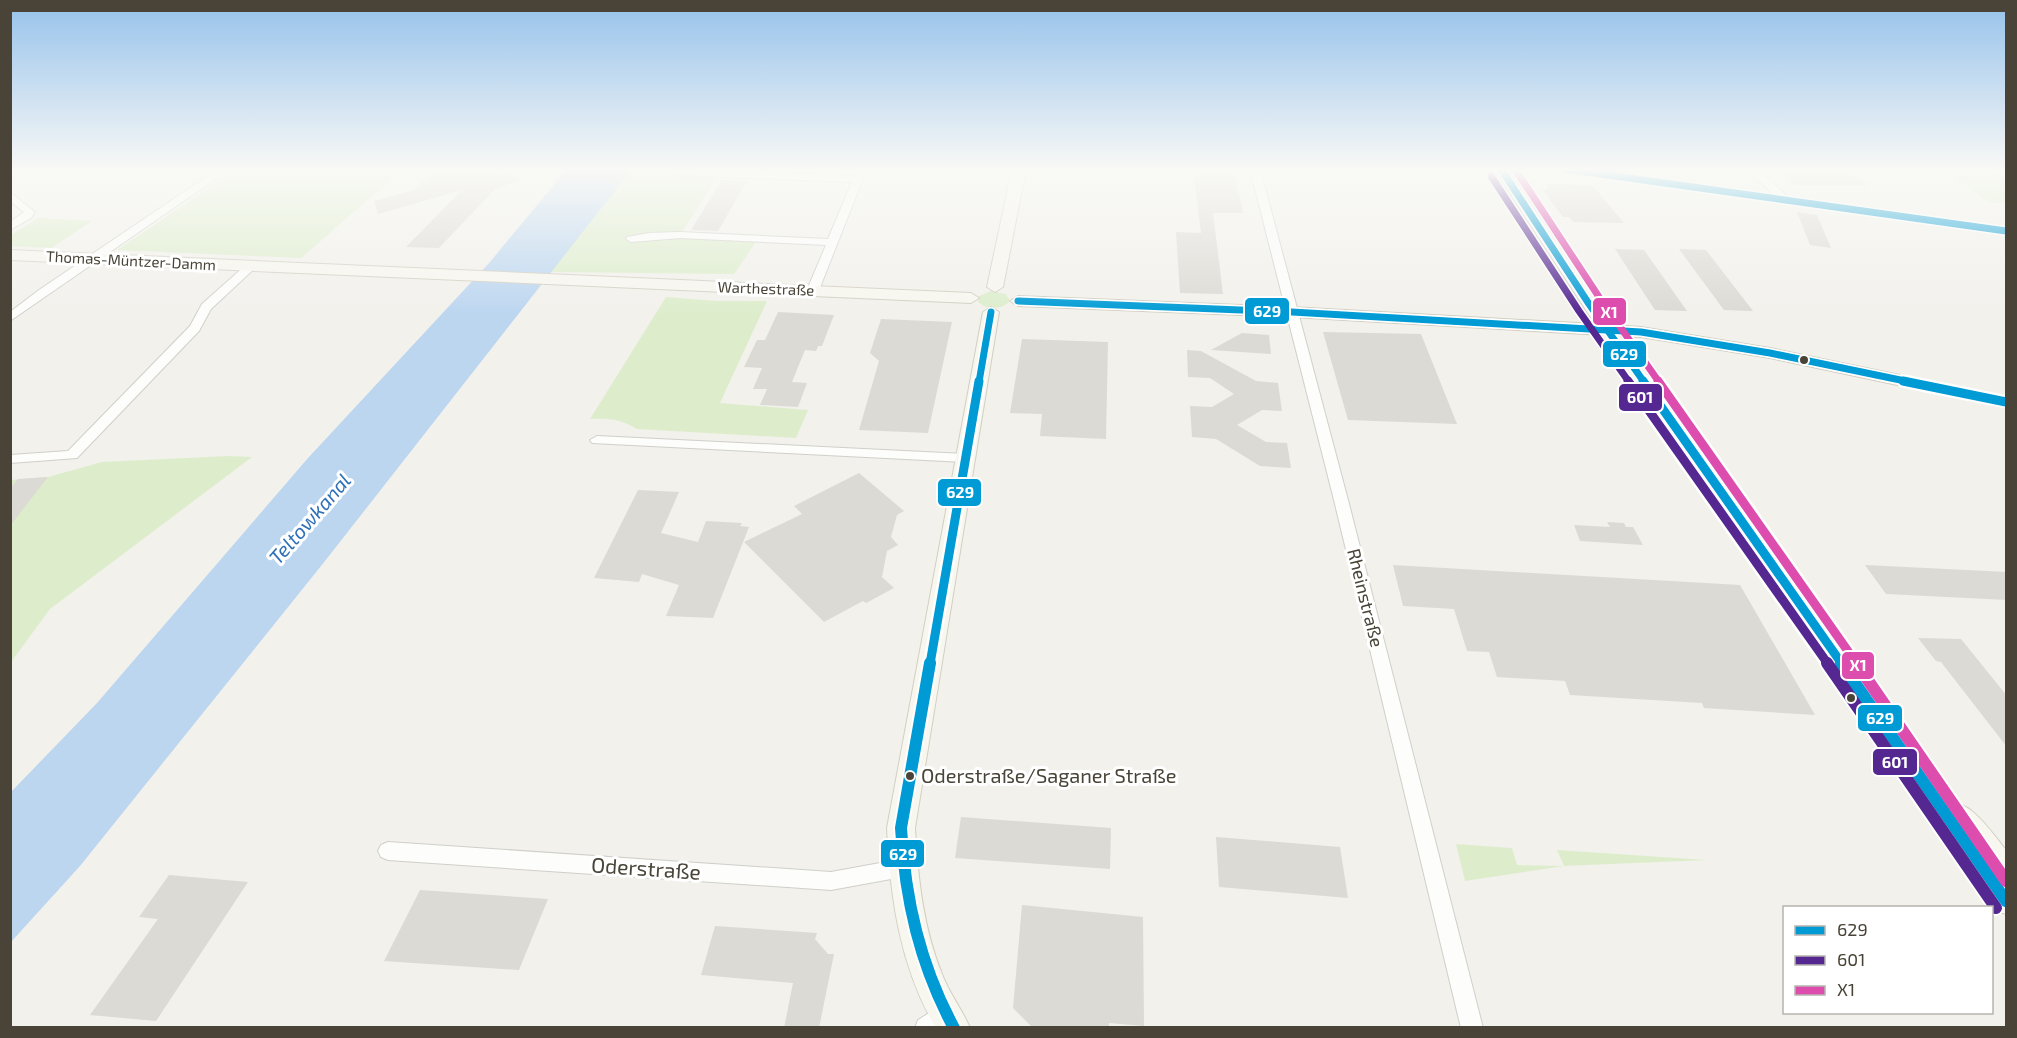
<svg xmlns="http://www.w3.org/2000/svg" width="2017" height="1038" font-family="'Exo 2',sans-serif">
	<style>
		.green { fill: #ddedcc }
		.water { fill: #bcd6f0 }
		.building { fill: #dcdad4 }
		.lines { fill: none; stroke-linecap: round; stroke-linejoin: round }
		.street-casing { stroke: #d0cfca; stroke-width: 2 }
		.secondary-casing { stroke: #d2cfc3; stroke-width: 2 }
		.street { fill: #fdfdfc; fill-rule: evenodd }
		.secondary { fill: #f7f6ef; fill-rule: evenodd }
		.bus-1-far2-casing { stroke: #fff; stroke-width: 10 }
		.bus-1-far1-casing { stroke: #fff; stroke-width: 14 }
		.bus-1-casing { stroke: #fff; stroke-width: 16 }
		.bus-2-far2-casing { stroke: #fff; stroke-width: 10 }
		.bus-2-far1-casing { stroke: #fff; stroke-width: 14 }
		.bus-2-casing { stroke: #fff; stroke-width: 16 }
		.bus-3-far2-casing { stroke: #fff; stroke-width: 10 }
		.bus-3-far1-casing { stroke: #fff; stroke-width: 14 }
		.bus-3-casing { stroke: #fff; stroke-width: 16 }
		.bus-1-far2 { stroke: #009bd5; stroke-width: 7 }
		.bus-1-far1 { stroke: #009bd5; stroke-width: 9 }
		.bus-1 { stroke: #009bd5; stroke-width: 12 }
		.bus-2-far2 { stroke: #542791; stroke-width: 7 }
		.bus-2-far1 { stroke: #542791; stroke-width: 9 }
		.bus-2 { stroke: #542791; stroke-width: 12 }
		.bus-3-far2 { stroke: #dd4dae; stroke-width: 7 }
		.bus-3-far1 { stroke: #dd4dae; stroke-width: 9 }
		.bus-3 { stroke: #dd4dae; stroke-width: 12 }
		.bus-dot { fill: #494437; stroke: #fff; stroke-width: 2 }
		.labels { text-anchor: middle; stroke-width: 6; stroke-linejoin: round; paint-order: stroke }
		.far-street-label { font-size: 15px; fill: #494437; stroke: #fff }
		.street-label { font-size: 18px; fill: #494437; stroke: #fff }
		.water-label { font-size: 20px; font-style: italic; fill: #2e70b8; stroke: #fff }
		.near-bus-label { font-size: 20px; fill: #494437; stroke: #fff; text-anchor: start }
		.near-street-label { font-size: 21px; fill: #494437; stroke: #fff }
		.line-badge { stroke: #fff; stroke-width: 2 }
		.badge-label { font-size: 16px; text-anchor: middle; font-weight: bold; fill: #fff }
	</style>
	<rect width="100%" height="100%" fill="#f2f1ec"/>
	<!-- green -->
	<g class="green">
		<path d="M237 169H403L301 258 117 250Z"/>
		<path d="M632 169H680L678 171 720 173 680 235 758 239 734 274 550 272Z"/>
		<path d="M1944 169H1991L2006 180V203H1989Z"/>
		<path d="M38 218 92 221 51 248 11 246V235Z"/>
		<path d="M991 291 1006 294 1010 301C1001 310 987 310 978 302L979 296Z"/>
		<path d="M666 297 716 301H767L720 403 808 410 796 438 637 429C621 419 608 418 590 419Z"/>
		<path d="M228 456 252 457 50 609 11 662V480L48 477 102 462Z"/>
		<path d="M1456 844 1512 848 1517 865 1564 866 1557 850 1707 860 1564 866 1465 881Z"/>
	</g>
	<!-- water -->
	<path class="water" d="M567 169H632L325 561 80 866 11 942V792L97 703 308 458 490 262Z"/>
	<!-- building -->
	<g class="building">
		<path d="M436 169H491L496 174 510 170 522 180 495 189 439 248 406 247 462 190 378 214 374 201 414 190Z"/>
		<path d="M1193 169H1234L1243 213H1213L1223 294 1180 293 1176 232 1201 233Z"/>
		<path d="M1777 169H1848L1868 185H1795Z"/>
		<path d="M722 180 747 181 718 231 691 230Z"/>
		<path d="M1545 184 1592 185 1624 223 1573 222 1569 217H1563L1542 189H1549Z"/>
		<path d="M1797 212 1817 215 1831 248 1810 245Z"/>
		<path d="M1615 249 1644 250 1687 311 1655 310Z"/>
		<path d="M1679 249 1706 250 1753 311 1724 310Z"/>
		<path d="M778 312 834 315 822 346H818L816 351 805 350 792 382 807 383 798 407 760 405 767 389H753L762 368 744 367 757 340H765Z"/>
		<path d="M881 319 952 322 928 433 859 430 879 361 870 353Z"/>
		<path d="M1323 332 1421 334 1457 424 1348 420Z"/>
		<path d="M1242 333 1269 335 1271 354 1211 350Z"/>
		<path d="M1022 339 1108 342 1106 439 1040 436 1042 414 1010 413Z"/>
		<path d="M1187 350 1201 351 1256 381 1278 383 1282 411 1262 410 1237 425 1266 442 1287 443 1291 468 1260 466 1216 439 1192 437 1190 406 1212 407 1234 394 1210 378 1188 377Z"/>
		<path d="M859 473 904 511 897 515 891 537 898 545 887 551 882 577 894 588 866 603 863 601 824 622 744 542 802 514 794 506Z"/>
		<path d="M48 477 10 526V489L18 479Z"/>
		<path d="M638 490 679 492 661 533 698 542 706 521 742 523 740 526 749 527 713 618 666 616 679 585 642 574 639 582 594 578Z"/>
		<path d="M1607 522 1624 523 1626 527H1633L1643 545 1580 541 1574 525 1610 527Z"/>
		<path d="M1393 565 1740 585 1815 715 1704 708 1702 703 1570 695 1565 681 1497 677 1489 652 1467 651 1454 609 1403 606Z"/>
		<path d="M1865 565 2007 572V600L1886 594Z"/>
		<path d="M1918 638 1961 639 2007 696V747L1941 662 1936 661Z"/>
		<path d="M961 817 1111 828 1110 869 955 858Z"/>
		<path d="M1216 837 1340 847 1348 898 1219 887Z"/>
		<path d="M169 875 248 882 156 1021 90 1015 158 919 139 917Z"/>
		<path d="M420 890 548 899 519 970 384 961Z"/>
		<path d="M1022 905 1143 917 1144 1026 1109 1023V1028H1033L1013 1008Z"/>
		<path d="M715 926 817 933 815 939 828 954H834L819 1028H784L793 983 701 975Z"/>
	</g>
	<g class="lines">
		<defs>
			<g id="street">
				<path d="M218 169H230L10 321V312L39 290Z"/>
				<path d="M681 169 854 176 857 169 866 171 819 290 813 293 807 290 826 245 680 238 631 242 626 239 627 237 649 233 680 232 828 239 852 182 678 175 673 172Z"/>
				<path d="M1250 169H1260L1348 500 1483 1028H1461L1334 500Z"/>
				<path d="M1559 169H1586L1774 195 1747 169H1758L1788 197 2006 228V234L1564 172Z"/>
				<path d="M10 192 35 212 31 218 10 230V222L24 212 10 201Z"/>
				<path d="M251 263 255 264V268L211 309 199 331 77 458 10 463V455L68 451 190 326 202 304 247 264Z"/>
				<path d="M597 436 965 454 972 458 965 462 592 443 590 440Z"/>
				<path d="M388 842 831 872 902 859 909 862 912 868 909 874 902 877 831 890 388 860 381 857 378 851 381 845Z"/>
				<path d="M945 1003 953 1006 956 1014C949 1032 932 1028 915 1028L918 1020Z"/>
			</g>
			<g id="secondary">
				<path d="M1012 169H1026L1003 287 995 292 987 287Z"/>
				<path d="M1494 169H1508L1613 325 1641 327 1770 348 2006 397V408L1770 358 1641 337 1620 336 1955 805C1970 800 1996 838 2006 850V914L1996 911 1764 567 1602 335 1292 317 1018 306 1010 301 1018 296 1292 307 1595 324Z"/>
				<path d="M10 250 971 293 979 298 971 303 10 260Z"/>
				<path d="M991 307 999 312 915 828C918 878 923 927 942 974 949 993 962 1009 970 1028H936C900 967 890 897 887 828L983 312Z"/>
			</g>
		</defs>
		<!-- street casing -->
		<use href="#street" class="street-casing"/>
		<!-- secondary casing -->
		<use href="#secondary" class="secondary-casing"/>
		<!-- street -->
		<use href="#street" class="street"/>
		<!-- secondary -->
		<use href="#secondary" class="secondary"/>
		<defs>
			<g id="bus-1-far2">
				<path d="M1501 169 1589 304 1644 382"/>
				<path d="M1565 169 2006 231"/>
				<path d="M1018 301 1292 312 1641 332 1770 353 1910 382"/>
				<path d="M979 382 991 312"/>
			</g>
			<g id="bus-1-far1">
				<path d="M1643 381 1842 664"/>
				<path d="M1903 381 2006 402"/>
				<path d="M930 664 979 381"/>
			</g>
			<g id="bus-1">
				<path d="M930 663 901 828C905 900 920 965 954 1028"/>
				<path d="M1841 663 2006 901"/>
			</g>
			<path id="bus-2-far2" d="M1491 176 1579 311 1629 382"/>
			<path id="bus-2-far1" d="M1628 381 1828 664"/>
			<path id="bus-2" d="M1827 663 1996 908"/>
			<path id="bus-3-far2" d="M1515 169 1599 297 1659 382"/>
			<path id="bus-3-far1" d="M1658 381 1857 664"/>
			<path id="bus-3" d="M1856 663 2006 881"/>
		</defs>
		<!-- bus-1-far2 casing -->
		<use href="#bus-1-far2" class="bus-1-far2-casing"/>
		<!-- bus-1-far1 casing -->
		<use href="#bus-1-far1" class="bus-1-far1-casing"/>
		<!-- bus-1 casing -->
		<use href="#bus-1" class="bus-1-casing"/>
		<!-- bus-2-far2 casing -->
		<use href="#bus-2-far2" class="bus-2-far2-casing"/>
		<!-- bus-2-far1 casing -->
		<use href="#bus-2-far1" class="bus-2-far1-casing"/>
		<!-- bus-2 casing -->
		<use href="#bus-2" class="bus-2-casing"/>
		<!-- bus-3-far2 casing -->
		<use href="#bus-3-far2" class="bus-3-far2-casing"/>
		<!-- bus-3-far1 casing -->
		<use href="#bus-3-far1" class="bus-3-far1-casing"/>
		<!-- bus-3 casing -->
		<use href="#bus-3" class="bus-3-casing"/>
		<!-- bus-1-far2 -->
		<use href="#bus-1-far2" class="bus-1-far2"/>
		<!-- bus-1-far1 -->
		<use href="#bus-1-far1" class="bus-1-far1"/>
		<!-- bus-1 -->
		<use href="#bus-1" class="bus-1"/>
		<!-- bus-2-far2 -->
		<use href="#bus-2-far2" class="bus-2-far2"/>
		<!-- bus-2-far1 -->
		<use href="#bus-2-far1" class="bus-2-far1"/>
		<!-- bus-2 -->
		<use href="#bus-2" class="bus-2"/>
		<!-- bus-3-far2 -->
		<use href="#bus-3-far2" class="bus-3-far2"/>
		<!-- bus-3-far1 -->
		<use href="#bus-3-far1" class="bus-3-far1"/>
		<!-- bus-3 -->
		<use href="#bus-3" class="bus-3"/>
	</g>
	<!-- sky -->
	<linearGradient id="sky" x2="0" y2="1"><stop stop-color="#96c2eb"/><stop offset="0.54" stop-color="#f9f9f6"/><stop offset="1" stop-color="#f9f9f6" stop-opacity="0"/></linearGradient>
	<rect width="2017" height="315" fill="url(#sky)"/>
	<!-- markers -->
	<g class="bus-dot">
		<circle cx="1804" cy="360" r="5"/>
		<circle cx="1851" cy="698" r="5"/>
		<circle cx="910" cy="776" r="5"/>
	</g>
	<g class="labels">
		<!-- far-street labels -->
		<g class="far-street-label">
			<text transform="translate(131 261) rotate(3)" y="5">Thomas-Müntzer-Damm</text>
			<text transform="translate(766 289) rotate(2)" y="5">Warthestraße</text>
		</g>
		<!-- street labels -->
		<g class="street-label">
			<text transform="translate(1365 598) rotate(76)" y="6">Rheinstraße</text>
		</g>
		<!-- water labels -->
		<g class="water-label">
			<text transform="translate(310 519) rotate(-49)" y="7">Teltowkanal</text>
		</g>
		<!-- near-bus labels -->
		<g class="near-bus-label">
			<text x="921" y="783">Oderstraße/Saganer Straße</text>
		</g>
		<!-- near-street labels -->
		<g class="near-street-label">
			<text transform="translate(646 869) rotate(4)" y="7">Oderstraße</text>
		</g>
	</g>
	<g class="line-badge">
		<rect x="1244" y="297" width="46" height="28" rx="6" fill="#009bd5"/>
		<rect x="1592" y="297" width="35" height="29" rx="6" fill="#dd4dae"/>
		<rect x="1602" y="340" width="45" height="28" rx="6" fill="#009bd5"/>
		<rect x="1618" y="383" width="45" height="29" rx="6" fill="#542791"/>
		<rect x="937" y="478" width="45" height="29" rx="6" fill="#009bd5"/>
		<rect x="1841" y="651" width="34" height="29" rx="6" fill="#dd4dae"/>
		<rect x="1857" y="704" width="46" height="28" rx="6" fill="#009bd5"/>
		<rect x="1872" y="748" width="46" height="28" rx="6" fill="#542791"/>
		<rect x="880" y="839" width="45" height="29" rx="6" fill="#009bd5"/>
	</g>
	<g class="badge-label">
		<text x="1267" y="317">629</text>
		<text x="1609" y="318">X1</text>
		<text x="1624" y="360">629</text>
		<text x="1640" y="403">601</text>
		<text x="960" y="498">629</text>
		<text x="1858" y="671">X1</text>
		<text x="1880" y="724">629</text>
		<text x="1895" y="768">601</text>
		<text x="903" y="860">629</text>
	</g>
	<!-- border -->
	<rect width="2017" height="1038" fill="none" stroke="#494437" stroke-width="24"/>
	<!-- legend -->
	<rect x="1783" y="906" width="210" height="108" fill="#ffffff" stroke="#b6b4af" stroke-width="1.5"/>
	<rect x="1795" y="926" width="30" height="9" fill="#009bd5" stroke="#b6b4af" stroke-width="1.5"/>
	<text x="1837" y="936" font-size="18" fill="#494437">629</text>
	<rect x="1795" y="956" width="30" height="9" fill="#542791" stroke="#b6b4af" stroke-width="1.5"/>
	<text x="1837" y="966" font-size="18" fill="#494437">601</text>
	<rect x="1795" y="986" width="30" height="9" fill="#dd4dae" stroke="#b6b4af" stroke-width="1.5"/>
	<text x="1837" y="996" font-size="18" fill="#494437">X1</text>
</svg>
